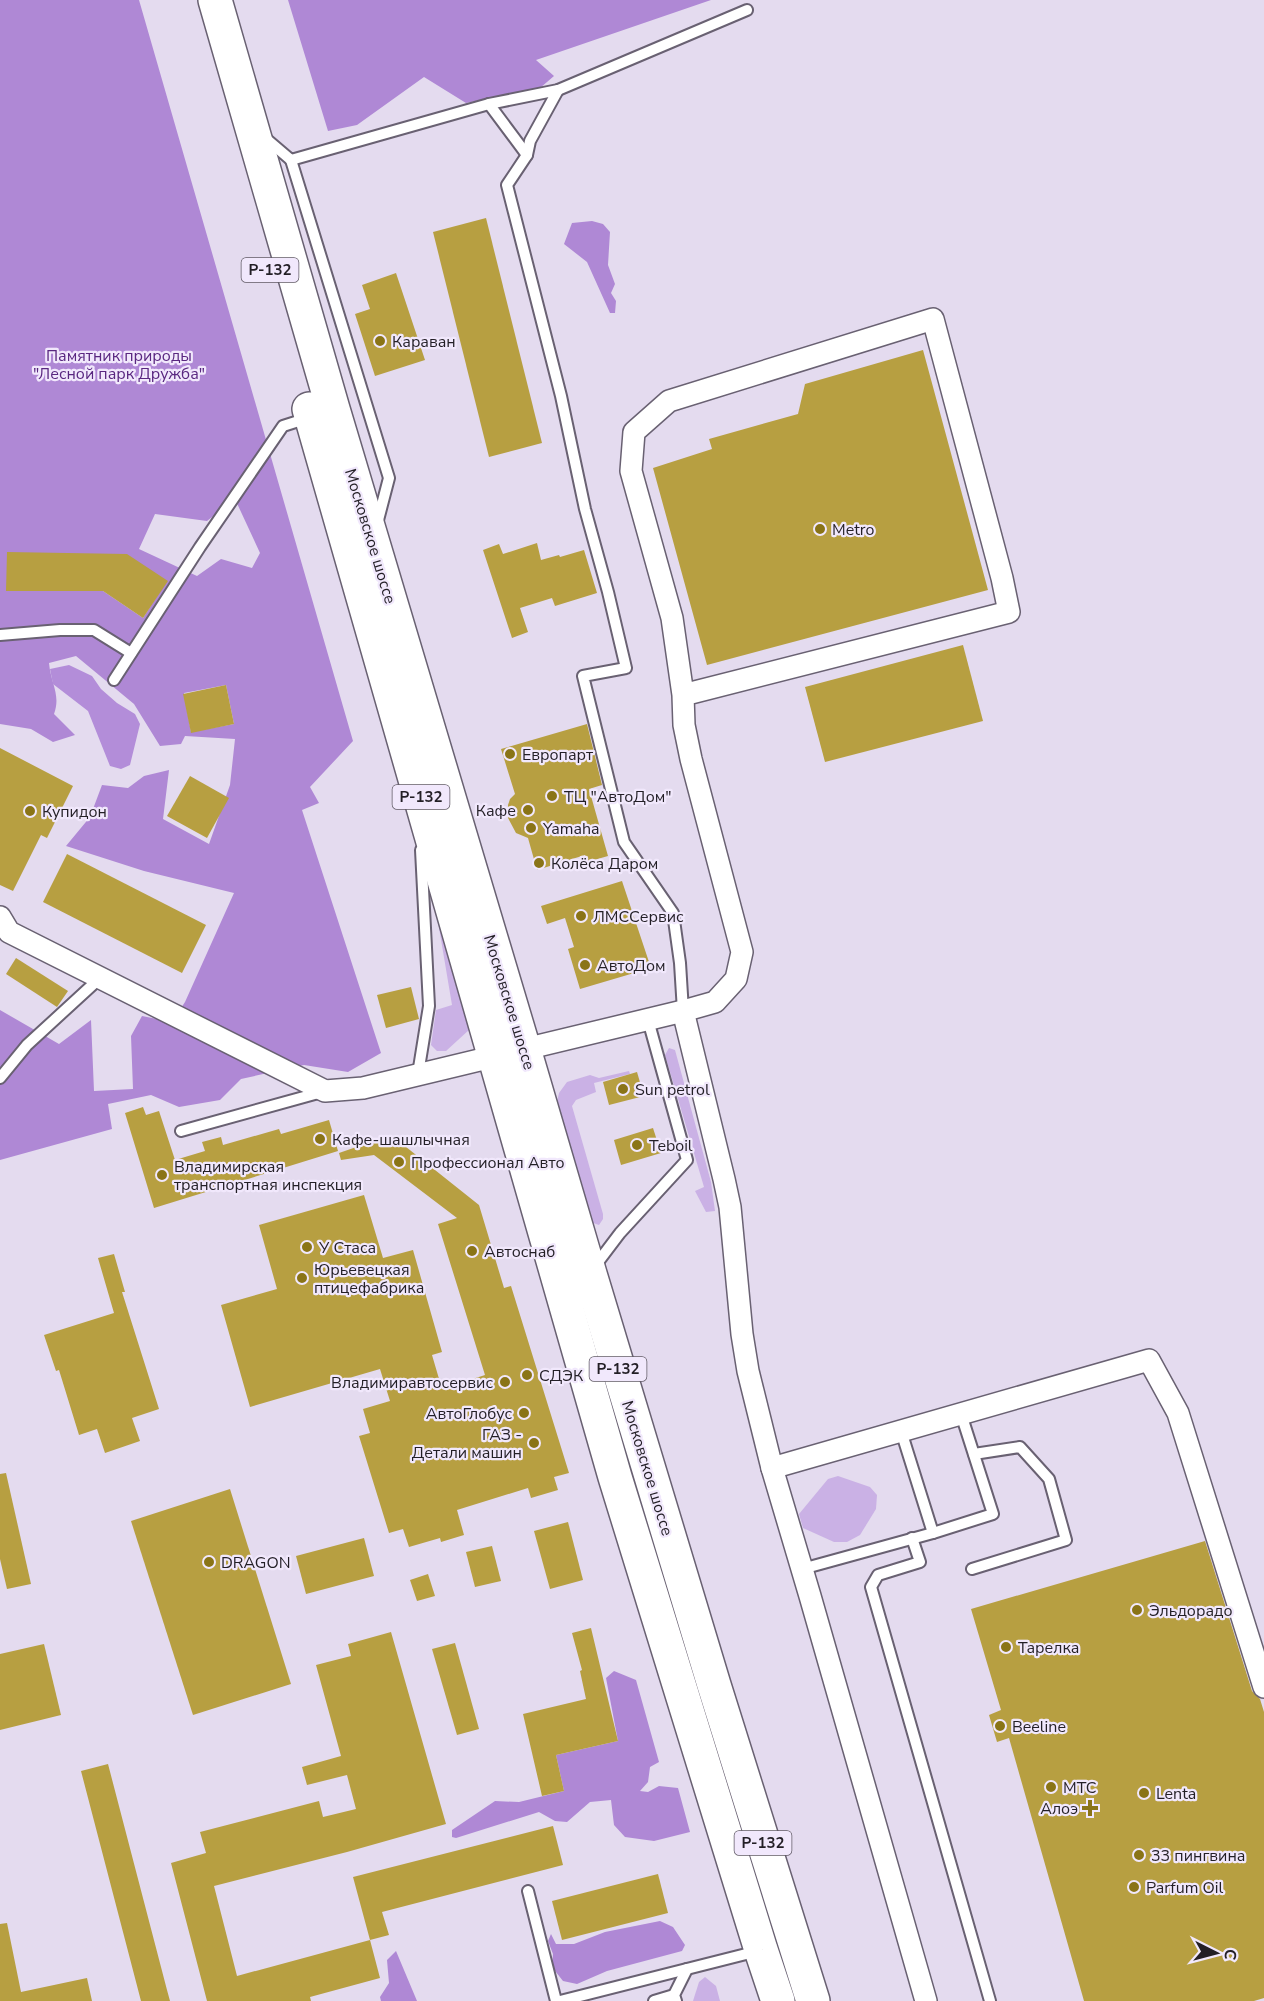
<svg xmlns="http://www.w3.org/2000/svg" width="1264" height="2001" font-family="'Nunito Sans',sans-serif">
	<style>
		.green { fill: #cab1e5 }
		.forest { fill: #af88d5; fill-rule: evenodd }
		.water { fill: #b38dd9 }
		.building { fill: #b79f41 }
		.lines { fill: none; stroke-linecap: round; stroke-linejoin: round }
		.service-casing { stroke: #696172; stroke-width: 14 }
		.minor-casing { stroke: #696172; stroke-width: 24 }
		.trunk-casing { stroke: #696172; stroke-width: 36 }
		.service { stroke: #fff; stroke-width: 10 }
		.minor { stroke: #fff; stroke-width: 21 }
		.trunk { stroke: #fff; stroke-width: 33 }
		.poi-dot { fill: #8a7417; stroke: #f1e8fc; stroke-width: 2 }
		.labels { text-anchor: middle; stroke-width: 4.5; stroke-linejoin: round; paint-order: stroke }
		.shield { fill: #f1e8fc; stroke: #615b66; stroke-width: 1.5 }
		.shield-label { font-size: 15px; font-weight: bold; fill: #231f26 }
		.poi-label { font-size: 16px; fill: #231f26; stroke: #f1e8fc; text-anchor: start }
		.park-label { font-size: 16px; fill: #592780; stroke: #f1e8fc }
		.street-label { font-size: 16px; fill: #231f26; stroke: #f1e8fc }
	</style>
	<rect width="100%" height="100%" fill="#e4dbef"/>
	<!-- green -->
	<g class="green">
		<path d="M432 886 470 1029 446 1051H437L431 1045 436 1010 452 1005Z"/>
		<path d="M669 1048 675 1050 711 1182 715 1211 706 1212 695 1191 704 1187 665 1055Z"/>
		<path d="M629 1071 630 1074 594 1083 596 1092 576 1100 572 1106 603 1214V1219L599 1225 593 1223 557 1102 559 1093 567 1082 590 1075 599 1078Z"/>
		<path d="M838 1476 870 1487 877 1495 876 1509 860 1535 847 1542H834L803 1528 799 1514 828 1479Z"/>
		<path d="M705 1977 716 1986 720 2001H693L699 1982Z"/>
	</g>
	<!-- forest -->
	<g class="forest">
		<path d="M0 0H139L353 741 310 787 319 803 302 810 381 1053 348 1072 304 1065 241 1079 220 1100 179 1107 151 1095 108 1104 112 1129 0 1160V1010L59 1044 91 1020 94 1091 133 1089 131 1036 142 1016 172 1022 185 1002 234 893 144 871 66 846 90 817 102 785 128 788 144 776 169 770 163 819 209 844 230 785 235 739 185 736 181 744 160 746 134 704 76 656 49 663C51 684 61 695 54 714L75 735 53 742 31 729 0 724ZM235 499 260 553 252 568 221 559 197 576 139 549 155 514 207 521ZM167 581 143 618 103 591ZM226 685 234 724 191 732 184 693Z"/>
		<path d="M288 0H711L536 60 554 76 540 88 466 103 424 77 357 125 328 131Z"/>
		<path d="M592 221 603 224 610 232 608 265 615 284 611 293 616 301 615 313H610L587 262 564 244 572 223Z"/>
		<path d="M614 1671 636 1680 659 1762 650 1767 648 1782 640 1791 648 1792 659 1786 678 1788 690 1832 654 1841 625 1837 614 1825 611 1800 590 1802 567 1822 555 1821 539 1812 456 1838 452 1837V1830L495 1801 519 1802 564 1791 556 1755 618 1741 606 1678Z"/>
		<path d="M660 1921 673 1927 685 1945 682 1951 607 1971 577 1984 563 1981 552 1967 553 1954 548 1941 551 1934 556 1944H574L605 1932Z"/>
		<path d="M396 1951 417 2001H381L380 1997 389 1983 387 1960Z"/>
	</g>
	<!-- water -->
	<path class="water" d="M69 665 92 676 101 689 117 703 135 714 140 724 130 765 121 769 110 766 88 711 53 684 50 669Z"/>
	<!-- building -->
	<g class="building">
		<path d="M486 218 542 443 489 457 433 232Z"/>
		<path d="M396 273 425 360 375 376 355 314 370 309 362 285Z"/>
		<path d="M923 350 988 590 707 665 653 468 712 449 709 439 798 414 805 384Z"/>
		<path d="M537 543 541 560 559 555 560 557 584 550 597 593 555 606 552 598 520 608 528 632 512 638 483 550 499 544 503 554Z"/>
		<path d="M7 552 127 554 168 581 143 618 103 591H6Z"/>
		<path d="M963 645 983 721 825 762 805 687Z"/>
		<path d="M226 685 234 724 191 733 183 694Z"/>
		<path d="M587 724 602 785 589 789 608 856 587 862 585 855 537 870 528 838 516 833 508 818V805L510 799 515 794 501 749Z"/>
		<path d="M0 748 73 786 47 838 41 835 13 891 0 885Z"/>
		<path d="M190 776 229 798 207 838 167 816Z"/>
		<path d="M67 854 206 925 182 973 43 902Z"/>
		<path d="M622 881 651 968 580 989 568 949 574 947 565 918 547 924 541 906Z"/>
		<path d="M16 958 68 991 57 1007 6 974Z"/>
		<path d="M411 987 419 1019 386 1028 377 995Z"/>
		<path d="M637 1072 644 1096 609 1105 603 1082Z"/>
		<path d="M143 1107 146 1115 159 1111 175 1160 205 1151 202 1142 221 1137 223 1145 279 1129 281 1134 329 1120 338 1151 154 1208 125 1113Z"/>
		<path d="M653 1128 661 1153 621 1165 614 1140Z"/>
		<path d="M391 1135 479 1205 504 1288 511 1286 569 1473 554 1477 558 1490 531 1498 528 1488 457 1510 464 1535 441 1542 440 1538 409 1547 403 1529 389 1533 359 1436 370 1433 363 1409 390 1401 380 1369 250 1407 221 1305 277 1289 259 1225 364 1195 383 1258 413 1250 442 1352 432 1355 442 1389 485 1375 438 1224 457 1218 374 1155 341 1160 339 1153Z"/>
		<path d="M114 1254 125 1292H122L159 1409 132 1418 140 1441 105 1453 97 1429 79 1435 59 1370 56 1371 44 1335 114 1313 98 1258Z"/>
		<path d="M6 1473 31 1584 7 1589 0 1559V1474Z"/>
		<path d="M230 1489 291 1684 193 1715 131 1521Z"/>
		<path d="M568 1522 583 1580 550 1589 534 1531Z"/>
		<path d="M364 1538 374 1576 306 1594 296 1556Z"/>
		<path d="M1205 1541 1252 1691 1260 1699 1264 1712V1998L1254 2001H1084L1009 1738 997 1742 989 1715 1001 1710 971 1609Z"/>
		<path d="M492 1546 501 1581 475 1587 466 1552Z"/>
		<path d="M428 1574 435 1596 417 1601 410 1580Z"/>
		<path d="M591 1628 618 1741 556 1755 564 1791 542 1796 523 1714 586 1699 580 1671 582 1670 572 1633Z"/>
		<path d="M391 1632 446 1824 347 1852 214 1886 237 1976 370 1940 380 1978 310 1997 311 2001H207L171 1863 206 1853 200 1832 319 1801 323 1817 356 1809 347 1775 307 1785 302 1767 341 1756 316 1665 351 1656 348 1644Z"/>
		<path d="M455 1643 479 1729 457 1735 432 1649Z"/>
		<path d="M44 1644 61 1715 0 1730V1654Z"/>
		<path d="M108 1764 167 1990 170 2001H141L81 1771Z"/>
		<path d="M553 1826 563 1865 382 1912 389 1935 370 1940 353 1877Z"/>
		<path d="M658 1874 668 1913 562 1940 552 1901Z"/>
		<path d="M7 1923 21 1992 87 1978 92 2001H0V1924Z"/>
	</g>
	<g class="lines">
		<defs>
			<g id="service">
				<path d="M558 90 530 141 527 155 507 185 561 396 585 509 608 592 626 668 583 676 624 842 673 913 680 963 683 1011"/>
				<path d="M489 104 527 155"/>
				<path d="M264 137 291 160 489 104 558 90 747 10"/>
				<path d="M291 160 389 478 377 524"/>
				<path d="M0 635 60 630H94L131 653"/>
				<path d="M114 680 200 547 283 426 308 418"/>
				<path d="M418 1074 429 1006 421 850"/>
				<path d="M0 1078 27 1045 100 978"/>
				<path d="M181 1131 322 1092"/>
				<path d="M595 1266 620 1233 687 1160 648 1020"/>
				<path d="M901 1431 933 1533"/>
				<path d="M912 1538 920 1562 878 1575 871 1587 990 2001"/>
				<path d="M802 1569 933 1533 993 1514 961 1414"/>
				<path d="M972 1569 1066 1540 1049 1479 1020 1447 974 1454"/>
				<path d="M528 1891 556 2001"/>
				<path d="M560 2001 758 1951"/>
				<path d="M654 2001 674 1995"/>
				<path d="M676 2001 674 1995 687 1969"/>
			</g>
			<g id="minor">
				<path d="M0 917 9 932 325 1091 363 1088 683 1011 715 1002 736 979 742 952 691 759 684 725 683 695 672 618 631 471 634 432 669 401 933 319 1002 578 1009 612 683 695"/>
				<path d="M683 1011 724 1179 730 1207 742 1334 748 1371 772 1468 810 1596 926 2001"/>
				<path d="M772 1468 1149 1360 1178 1413 1264 1687"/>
			</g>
			<g id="trunk">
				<path d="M215 0 333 409 524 1049 590 1274 714 1685 813 2001"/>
				<path d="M309 409 615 1477 761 1950 778 2001"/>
			</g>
		</defs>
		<!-- service casing -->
		<use href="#service" class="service-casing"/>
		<!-- minor casing -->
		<use href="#minor" class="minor-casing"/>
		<!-- trunk casing -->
		<use href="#trunk" class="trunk-casing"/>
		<!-- service -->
		<use href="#service" class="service"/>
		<!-- minor -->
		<use href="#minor" class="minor"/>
		<!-- trunk -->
		<use href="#trunk" class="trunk"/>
	</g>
	<!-- markers -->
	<g class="poi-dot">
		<circle cx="380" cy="341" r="6"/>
		<circle cx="820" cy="529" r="6"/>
		<circle cx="510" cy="754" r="6"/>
		<circle cx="552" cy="796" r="6"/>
		<circle cx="528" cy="810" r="6"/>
		<circle cx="30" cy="811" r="6"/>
		<circle cx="531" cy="828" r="6"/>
		<circle cx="539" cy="863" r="6"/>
		<circle cx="581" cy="916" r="6"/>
		<circle cx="585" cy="965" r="6"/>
		<circle cx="623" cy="1089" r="6"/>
		<circle cx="320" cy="1139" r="6"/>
		<circle cx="637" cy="1145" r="6"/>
		<circle cx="399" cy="1162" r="6"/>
		<circle cx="162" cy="1175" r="6"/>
		<circle cx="307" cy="1247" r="6"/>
		<circle cx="472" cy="1251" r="6"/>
		<circle cx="302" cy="1278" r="6"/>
		<circle cx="527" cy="1375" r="6"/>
		<circle cx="505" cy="1382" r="6"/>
		<circle cx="524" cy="1413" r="6"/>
		<circle cx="534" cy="1443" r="6"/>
		<circle cx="209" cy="1562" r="6"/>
		<circle cx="1137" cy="1610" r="6"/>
		<circle cx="1006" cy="1647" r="6"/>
		<circle cx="1000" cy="1726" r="6"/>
		<circle cx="1051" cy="1787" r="6"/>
		<circle cx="1144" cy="1793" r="6"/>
		<path d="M1087 1799h6v6h6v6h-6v6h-6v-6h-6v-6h6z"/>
		<circle cx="1139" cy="1855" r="6"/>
		<circle cx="1134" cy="1887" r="6"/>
	</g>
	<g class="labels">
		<!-- shield labels -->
		<g class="shield">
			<rect x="241.5" y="258" width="57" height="24" rx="4.5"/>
			<rect x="392.5" y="785" width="57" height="24" rx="4.5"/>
			<rect x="589.5" y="1357" width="57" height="24" rx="4.5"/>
			<rect x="734.5" y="1831" width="57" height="24" rx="4.5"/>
		</g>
		<g class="shield-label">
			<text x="270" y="275">Р-132</text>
			<text x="421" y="802">Р-132</text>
			<text x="618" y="1374">Р-132</text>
			<text x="763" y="1848">Р-132</text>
		</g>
		<!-- poi labels -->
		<g class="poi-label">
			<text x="392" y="347">Караван</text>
			<text x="832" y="535">Metro</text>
			<text x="522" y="760">Европарт</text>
			<text x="564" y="802">ТЦ "АвтоДом"</text>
			<text x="516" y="816" text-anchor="end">Кафе</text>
			<text x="42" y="817">Купидон</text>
			<text x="543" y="834">Yamaha</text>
			<text x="551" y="869">Колёса Даром</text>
			<text x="593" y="922">ЛМССервис</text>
			<text x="597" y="971">АвтоДом</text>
			<text x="635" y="1095">Sun petrol</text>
			<text x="332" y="1145">Кафе-шашлычная</text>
			<text x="649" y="1151">Teboil</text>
			<text x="411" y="1168">Профессионал Авто</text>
			<text x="174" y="1172">Владимирская<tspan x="174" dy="18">транспортная инспекция</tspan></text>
			<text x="319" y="1253">У Стаса</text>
			<text x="484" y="1257">Автоснаб</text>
			<text x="314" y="1275">Юрьевецкая<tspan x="314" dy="18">птицефабрика</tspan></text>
			<text x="539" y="1381">СДЭК</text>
			<text x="493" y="1388" text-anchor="end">Владимиравтосервис</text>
			<text x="512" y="1419" text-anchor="end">АвтоГлобус</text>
			<text x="522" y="1440" text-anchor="end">ГАЗ -<tspan x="522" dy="18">Детали машин</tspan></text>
			<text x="221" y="1568">DRAGON</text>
			<text x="1149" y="1616">Эльдорадо</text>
			<text x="1018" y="1653">Тарелка</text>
			<text x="1012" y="1732">Beeline</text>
			<text x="1063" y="1793">МТС</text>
			<text x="1156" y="1799">Lenta</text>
			<text x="1078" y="1814" text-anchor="end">Алоэ</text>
			<text x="1151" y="1861">33 пингвина</text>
			<text x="1146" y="1893">Parfum Oil</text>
		</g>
		<!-- park labels -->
		<g class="park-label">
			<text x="119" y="361">Памятник природы<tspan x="119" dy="18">"Лесной парк Дружба"</tspan></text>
		</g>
		<!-- street labels -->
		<g class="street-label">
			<text transform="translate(371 536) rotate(73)" y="6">Московское шоссе</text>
			<text transform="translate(510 1002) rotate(73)" y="6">Московское шоссе</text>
			<text transform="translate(648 1468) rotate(73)" y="6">Московское шоссе</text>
		</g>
	</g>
	<!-- north arrow -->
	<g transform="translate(1216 1953) rotate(96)" stroke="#f1e8fc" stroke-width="4.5" paint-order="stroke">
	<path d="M0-4.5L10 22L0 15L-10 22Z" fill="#231f26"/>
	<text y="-9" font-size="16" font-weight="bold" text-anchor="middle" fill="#231f26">С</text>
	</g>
</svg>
